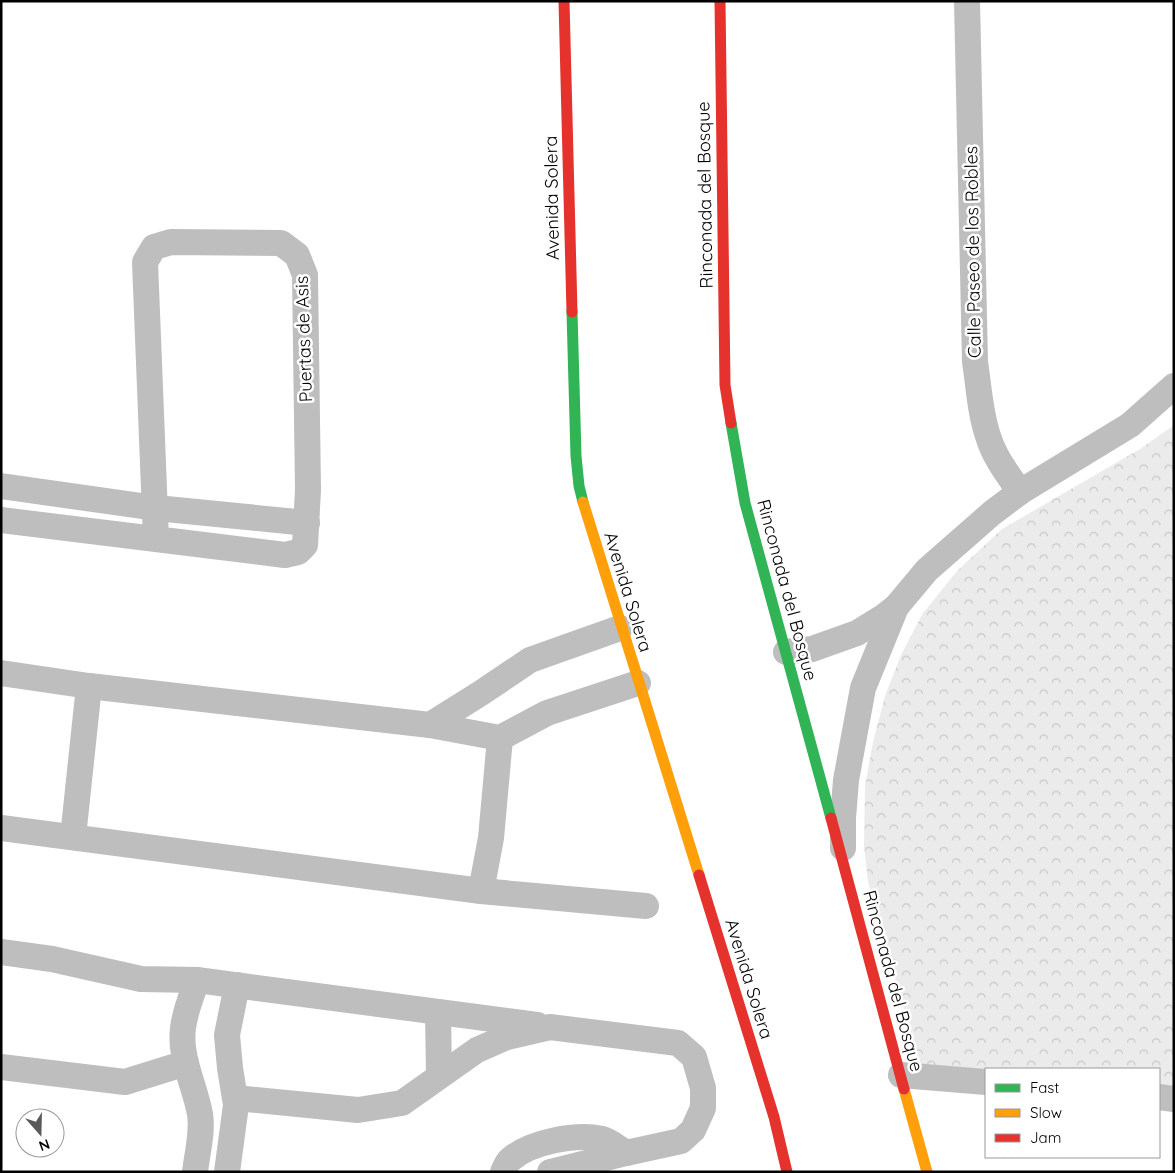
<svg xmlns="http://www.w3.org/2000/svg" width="1175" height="1173" font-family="Quicksand,sans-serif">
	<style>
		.forest { fill: url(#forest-crowns) }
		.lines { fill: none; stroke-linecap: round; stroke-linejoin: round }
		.street { stroke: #bebebe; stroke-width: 26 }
		.fast { stroke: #30b455; stroke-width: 11 }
		.slow { stroke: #ff9f0a; stroke-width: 11 }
		.jam { stroke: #e5322d; stroke-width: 11 }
		.labels { text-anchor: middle; stroke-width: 5; stroke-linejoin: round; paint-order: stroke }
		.street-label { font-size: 18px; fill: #000; stroke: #fff }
	</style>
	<defs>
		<pattern id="forest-crowns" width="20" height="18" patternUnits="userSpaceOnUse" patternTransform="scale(1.25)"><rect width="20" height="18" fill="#ebebeb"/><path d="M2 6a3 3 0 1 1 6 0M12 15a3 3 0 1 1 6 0" fill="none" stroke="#c8c8c8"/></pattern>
	</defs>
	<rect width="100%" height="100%" fill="#fff"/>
	<!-- forest -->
	<path class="forest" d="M1174 425V1098L1159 1096V1069H986L921 1064 916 1052 868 882 864 846 865 786 873 742 885 696 901 655 923 613 958 570 1002 529 1140 449Z"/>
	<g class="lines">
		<!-- street -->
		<g class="street">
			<path d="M967 1 975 362C979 387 980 415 989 439 995 458 1009 476 1020 492"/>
			<path d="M1 486 156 508 307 523"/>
			<path d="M1 520 285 555 298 552 305 545 308 490 305 275 297 255 281 243 171 242 154 247 145 262 156 539"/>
			<path d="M786 652 812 649 857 633 883 617 896 607 927 570 992 513 1020 492 1130 425 1174 386"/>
			<path d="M1 673 89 686 430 725 500 738 547 713 638 683"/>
			<path d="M430 725 481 693 530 660 620 628"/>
			<path d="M1 828 481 891 646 906"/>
			<path d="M73 837 89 686"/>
			<path d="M843 848V818L846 780 863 688 896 607"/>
			<path d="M481 891 491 838 500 738"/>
			<path d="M1 952 52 959 141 979 197 980 537 1025"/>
			<path d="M438 1012 439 1076"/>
			<path d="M1 1067 125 1082 186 1063"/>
			<path d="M901 1075 986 1082"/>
			<path d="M1159 1097 1174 1099"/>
			<path d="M236 1098 358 1110 402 1103 477 1050 507 1037 550 1027 678 1043 694 1057 703 1088V1108L693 1130 681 1141 626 1153 550 1172"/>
			<path d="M195 1172C197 1154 203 1132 200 1114 195 1086 179 1057 183 1028 185 1011 192 995 197 980"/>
			<path d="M227 1172 236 1105 230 1068 227 1035 237 985"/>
			<path d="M503 1172C505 1167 507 1162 511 1159 531 1142 576 1133 602 1139 610 1141 618 1148 626 1153"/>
		</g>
		<!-- fast -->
		<g class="fast">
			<path d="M572 312 576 456 579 486 583 502"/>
			<path d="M731 423 745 503 831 818"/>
		</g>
		<!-- slow -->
		<g class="slow">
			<path d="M583 502 699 875"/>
			<path d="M904 1089 927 1172"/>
		</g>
		<!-- jam -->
		<g class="jam">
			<path d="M564 1 572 312"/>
			<path d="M720 1 725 385 731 423"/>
			<path d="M831 818 904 1089"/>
			<path d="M699 875 774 1117 787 1172"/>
		</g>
	</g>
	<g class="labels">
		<!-- street labels -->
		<g class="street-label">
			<text transform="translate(705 195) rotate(-91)" y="6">Rinconada del Bosque</text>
			<text transform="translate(552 198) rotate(-91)" y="6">Avenida Solera</text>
			<text transform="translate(973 252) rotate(-91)" y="6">Calle Paseo de los Robles</text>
			<text transform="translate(304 339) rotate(-92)" y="6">Puertas de Asis</text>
			<text transform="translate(787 590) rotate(75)" y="6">Rinconada del Bosque</text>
			<text transform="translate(628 592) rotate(73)" y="6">Avenida Solera</text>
			<text transform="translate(749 979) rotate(73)" y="6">Avenida Solera</text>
			<text transform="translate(893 981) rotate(75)" y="6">Rinconada del Bosque</text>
		</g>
	</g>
	<!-- border -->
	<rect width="1175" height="1173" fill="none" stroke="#000000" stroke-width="5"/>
	<!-- legend -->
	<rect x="985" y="1068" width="175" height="90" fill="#ffffff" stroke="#999999"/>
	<rect x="995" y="1084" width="25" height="8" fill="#30b455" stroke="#999999"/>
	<text x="1030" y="1093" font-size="15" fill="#000000">Fast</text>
	<rect x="995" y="1109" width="25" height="8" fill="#ff9f0a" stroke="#999999"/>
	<text x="1030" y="1118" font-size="15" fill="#000000">Slow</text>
	<rect x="995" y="1134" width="25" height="8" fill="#e5322d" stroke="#999999"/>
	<text x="1030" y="1143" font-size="15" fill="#000000">Jam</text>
	<!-- north arrow -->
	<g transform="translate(40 1133) rotate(160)"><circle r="24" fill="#ffffff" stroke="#999999"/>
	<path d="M0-4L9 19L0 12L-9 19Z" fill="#595959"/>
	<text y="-8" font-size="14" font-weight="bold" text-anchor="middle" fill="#000000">N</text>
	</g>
</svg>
